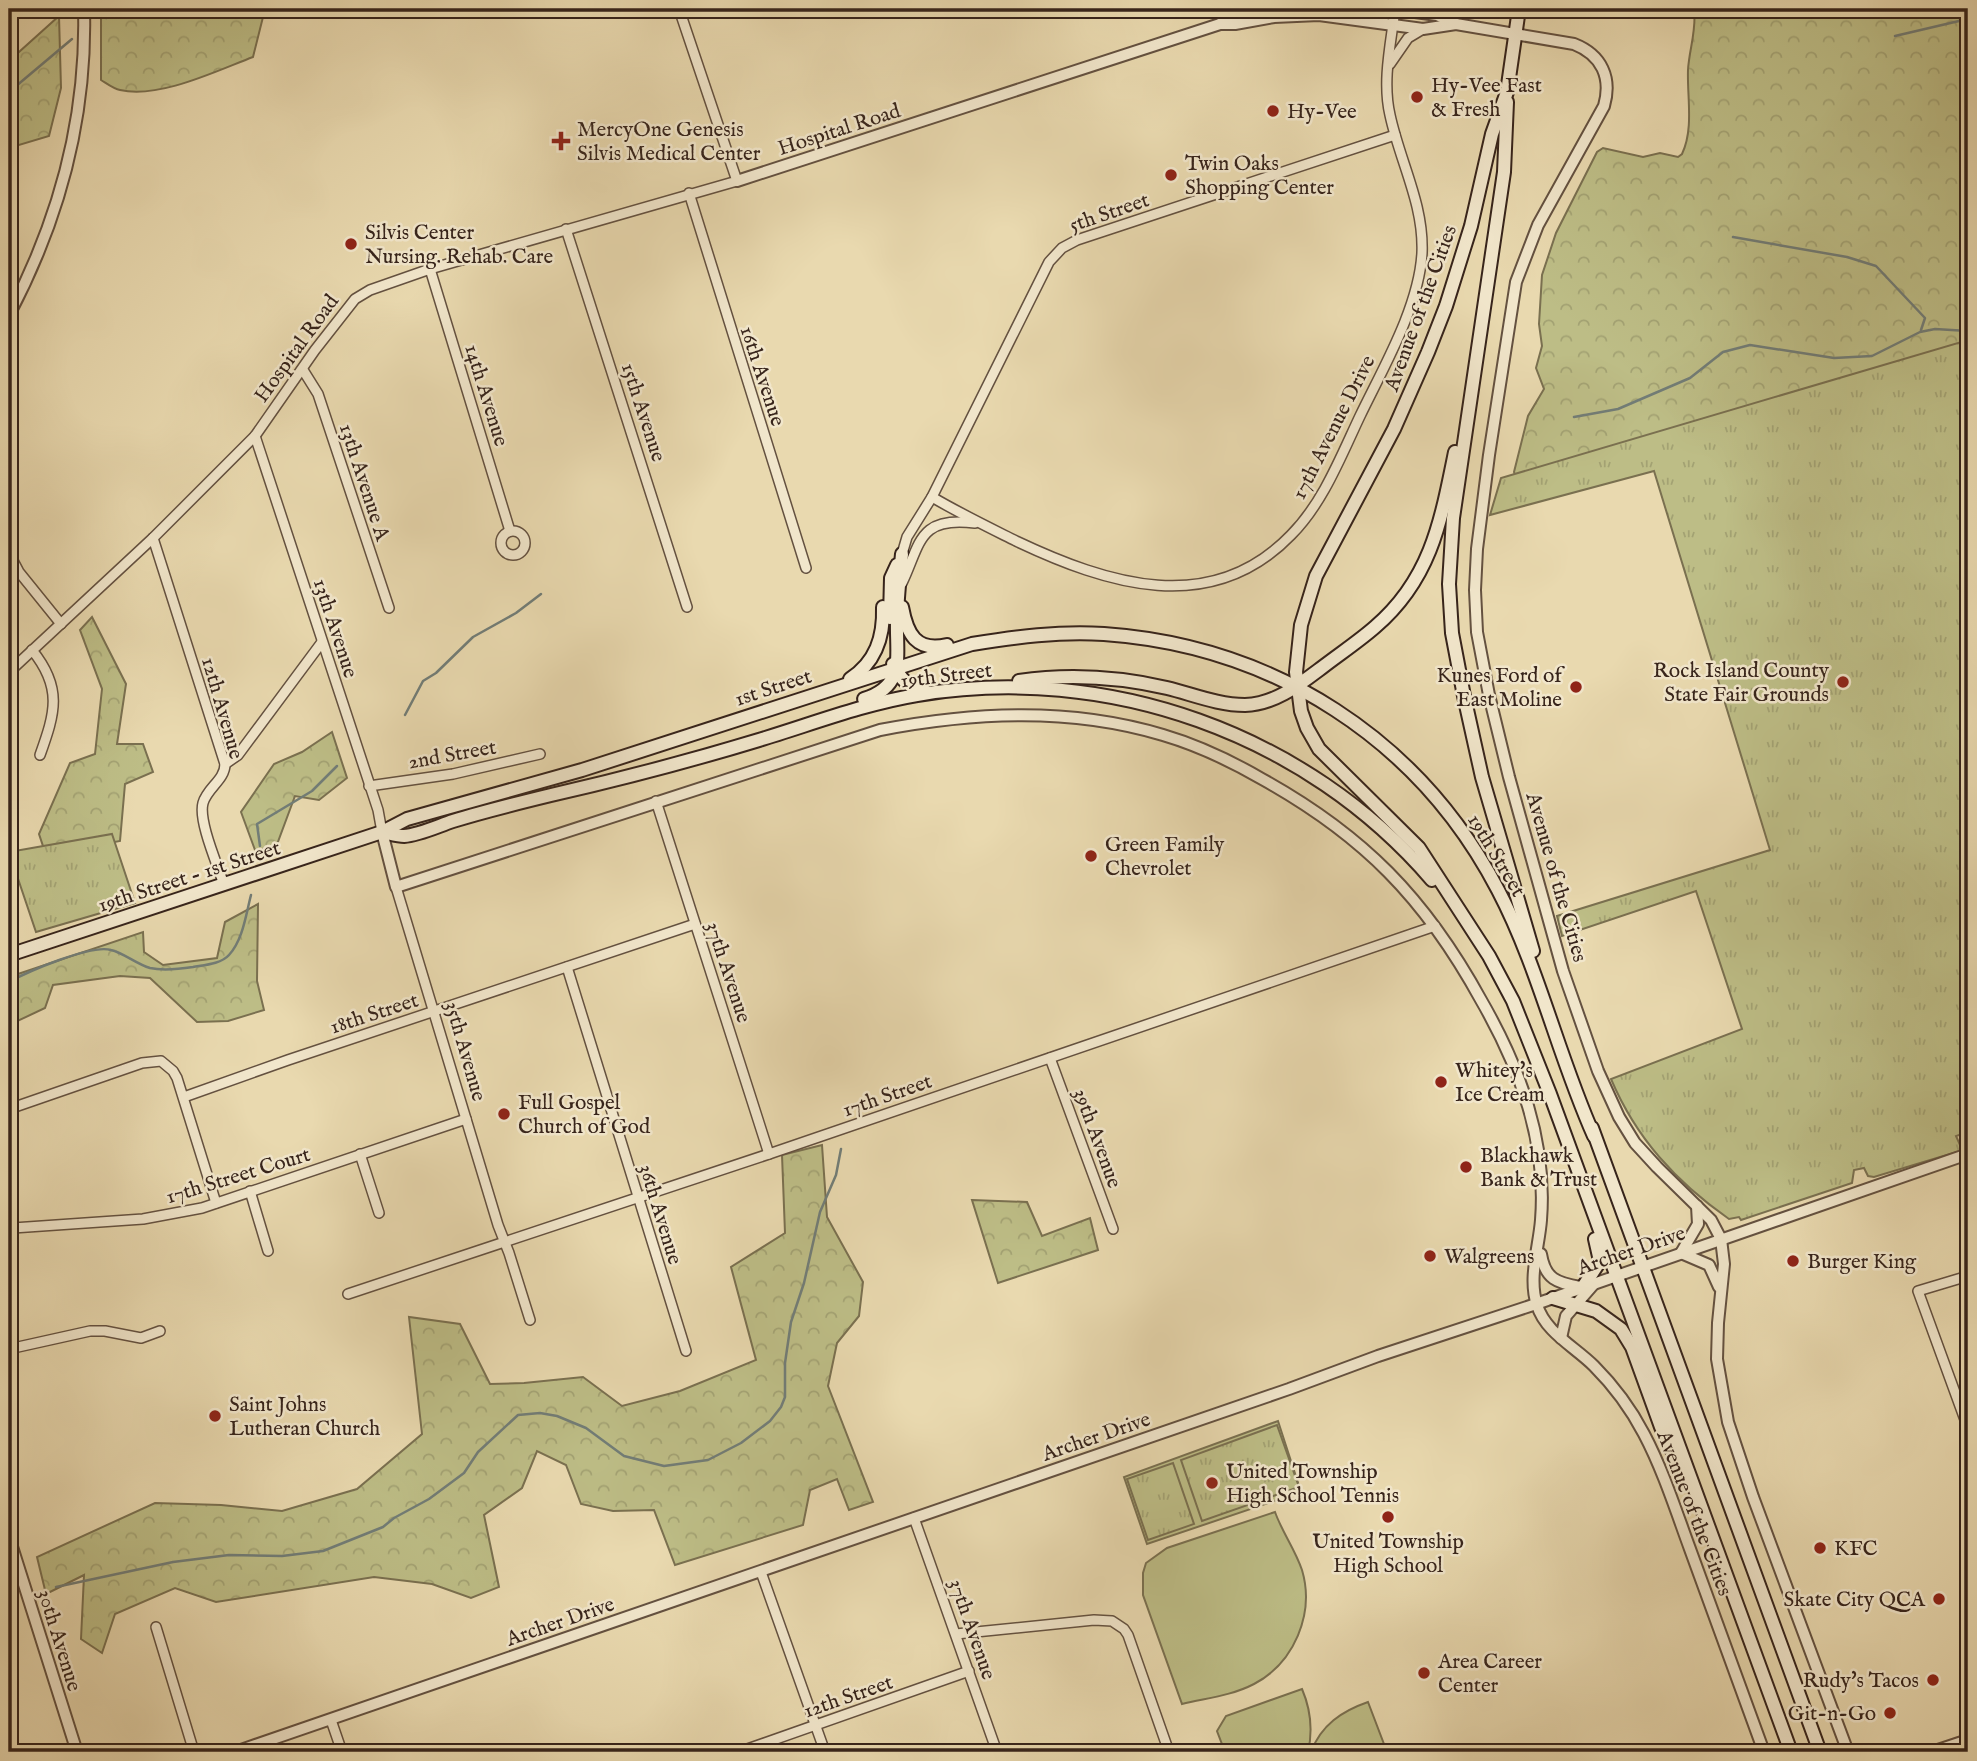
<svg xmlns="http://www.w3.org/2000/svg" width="1977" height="1761" font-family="'IM FELL English',serif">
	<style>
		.grass { fill: #bdbd86; stroke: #7a7050; stroke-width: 2 }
		.forest { fill: url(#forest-crowns); stroke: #7a7050; stroke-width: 2 }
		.park { fill: url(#park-tufts); stroke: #7a7050; stroke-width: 2 }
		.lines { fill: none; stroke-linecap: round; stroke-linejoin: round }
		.stream { stroke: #727d77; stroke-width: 2.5 }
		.minor-casing { stroke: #645140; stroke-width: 12 }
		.tertiary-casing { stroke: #645140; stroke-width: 14 }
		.secondary-casing { stroke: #37241b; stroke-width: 16 }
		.minor { stroke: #f1e6cb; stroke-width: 9 }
		.tertiary { stroke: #f1e6cb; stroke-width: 10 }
		.secondary { stroke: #f1e6cb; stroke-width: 12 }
		.poi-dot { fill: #8f2418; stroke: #f1e6cb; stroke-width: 2.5 }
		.labels { text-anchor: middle; stroke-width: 5; stroke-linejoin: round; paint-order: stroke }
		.poi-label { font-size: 21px; fill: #37241b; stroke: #f1e6cb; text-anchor: start }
		.street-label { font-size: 21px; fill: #37241b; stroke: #f1e6cb }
	</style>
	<defs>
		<pattern id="forest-crowns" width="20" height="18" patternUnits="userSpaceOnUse" patternTransform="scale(1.75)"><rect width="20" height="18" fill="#bdbd86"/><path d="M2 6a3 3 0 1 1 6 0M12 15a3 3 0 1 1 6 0" fill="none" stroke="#a3a273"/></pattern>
		<pattern id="park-tufts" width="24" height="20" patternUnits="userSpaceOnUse" patternTransform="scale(1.75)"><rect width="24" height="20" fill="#bdbd86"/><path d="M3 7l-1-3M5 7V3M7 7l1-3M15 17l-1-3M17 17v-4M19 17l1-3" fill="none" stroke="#a3a273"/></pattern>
	</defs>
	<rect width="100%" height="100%" fill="#e9d9af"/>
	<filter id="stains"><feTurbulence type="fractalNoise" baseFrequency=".00286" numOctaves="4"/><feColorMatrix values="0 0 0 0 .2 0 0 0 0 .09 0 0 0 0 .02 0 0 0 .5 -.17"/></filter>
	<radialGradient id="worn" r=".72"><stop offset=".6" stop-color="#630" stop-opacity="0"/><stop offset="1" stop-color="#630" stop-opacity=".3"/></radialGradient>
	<!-- grass -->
	<g class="grass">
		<path d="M1278 1421 1301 1492 1147 1544 1124 1477Z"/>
		<path d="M1275 1512C1282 1532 1295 1549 1302 1570 1315 1614 1294 1663 1254 1684 1231 1696 1206 1698 1182 1704L1143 1595V1573L1146 1563 1167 1548Z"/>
		<path d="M1302 1689C1311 1710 1313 1730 1308 1752H1225L1217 1731 1226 1716Z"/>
		<path d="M1368 1702 1387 1752H1311C1321 1725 1342 1711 1368 1702Z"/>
	</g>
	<!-- forest -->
	<g class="forest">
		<path d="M101 9H265L253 57C216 71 159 99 120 90 114 89 106 83 101 80Z"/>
		<path d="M1694 9H1968V489L1871 454 1517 481 1514 472 1528 416 1544 389 1536 368 1542 346 1539 324 1542 275 1556 233 1597 152 1603 148 1643 157 1660 153 1678 157 1682 154C1694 129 1687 97 1688 70 1689 50 1697 29 1694 9Z"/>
		<path d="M59 16 61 88 49 136 9 148V61Z"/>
		<path d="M92 617 126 684 117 744H143L153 772 125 784 120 841 46 855 39 834 70 763 95 754 102 689 80 630Z"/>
		<path d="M332 732 347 778 319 800 295 796 276 847 255 850 241 812 274 764 302 752Z"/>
		<path d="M258 904 257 981 264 1010 228 1021 197 1022 150 978 120 976 53 985 45 1008 9 1025V977L143 932 144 952 163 965 217 958 225 922Z"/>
		<path d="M822 1145 827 1217 863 1282 859 1316 837 1343 828 1386 873 1502 849 1510 837 1479 810 1490 803 1525 675 1565 654 1510 613 1511 581 1504 566 1465 537 1451 522 1488 484 1515 499 1587 471 1598 432 1584 374 1577 216 1602 175 1588 115 1614 102 1653 81 1639 84 1575 46 1594 37 1557 155 1503 221 1505 282 1511 357 1489 422 1434 409 1317 460 1324 490 1384 524 1383 583 1377 622 1406 680 1391 756 1360 731 1267 785 1233 782 1155Z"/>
		<path d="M972 1200 1027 1202 1042 1236 1090 1218 1098 1250 998 1283Z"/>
	</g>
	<!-- park -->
	<g class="park">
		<path d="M1968 340V1146L1962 1134 1956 1136 1961 1147 1960 1151 1874 1177 1868 1176 1864 1168 1854 1170 1852 1183 1741 1220 1739 1217 1729 1219C1676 1182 1636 1138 1611 1079L1742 1029 1696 891 1562 936 1557 916 1770 850 1654 471 1490 515 1501 478Z"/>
		<path d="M112 834 135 903 36 932 9 852Z"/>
		<path d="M1277 1425 1299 1487 1202 1521 1181 1460Z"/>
		<path d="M1173 1463 1194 1524 1148 1540 1127 1479Z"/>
	</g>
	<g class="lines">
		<!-- stream -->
		<g class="stream">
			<path d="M106 18 126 9"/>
			<path d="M1895 36 1959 21 1968 16"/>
			<path d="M9 92 72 39"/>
			<path d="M1733 237 1847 257 1876 266 1925 318 1921 330"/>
			<path d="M1574 417 1618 409 1690 378 1723 352 1750 345 1834 358 1872 356 1920 332 1935 329 1968 331"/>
			<path d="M405 715 423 681 436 673 473 637 516 613 541 594"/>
			<path d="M260 846 257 824 312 791 337 766"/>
			<path d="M9 982C27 972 91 944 111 950 124 953 136 964 150 968 163 971 180 969 193 967 204 965 221 964 229 955 243 940 246 914 251 895"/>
			<path d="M56 1587 173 1562 229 1555 282 1556 323 1551 383 1527 394 1518 429 1499 464 1473 478 1452 518 1415 540 1413 557 1416 586 1428 624 1456 664 1466 708 1460 741 1443 770 1421 781 1407 785 1397V1363L791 1322 804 1283 820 1212 836 1175 841 1149"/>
		</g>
		<defs>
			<g id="minor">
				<path d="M1390 64 1408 38 1423 29"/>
				<path d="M689 193 806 568"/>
				<path d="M566 229 687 607"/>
				<path d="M430 269 510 531"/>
				<path d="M303 370 318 394 389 608"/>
				<path d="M255 436 378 810 382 832"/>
				<path d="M932 497C959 513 988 527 1016 541 1107 584 1211 618 1291 535 1323 503 1341 456 1360 416 1383 368 1419 307 1422 253 1424 204 1400 162 1390 115 1382 81 1391 43 1395 9"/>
				<circle cx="513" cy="543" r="12"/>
				<path d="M153 538 225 764C225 780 207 788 203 803 198 821 218 866 224 885"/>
				<path d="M9 553 19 572 61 624"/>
				<path d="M902 554 907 537 932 497 1049 262 1062 248 1077 240 1395 135"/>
				<path d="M902 583C921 543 918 516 975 523"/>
				<path d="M32 650C63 688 55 713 40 755"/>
				<path d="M9 672 153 538 255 436 315 350 355 299 370 290 430 269 737 181 679 9"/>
				<path d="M225 764 238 755 322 642"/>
				<path d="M369 786 453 774 540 754"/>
				<path d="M656 801 769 1154"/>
				<path d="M396 887 498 1225 509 1253 530 1320"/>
				<path d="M567 967 686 1351"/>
				<path d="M1050 1058 1113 1229"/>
				<path d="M184 1097 288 1060 695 924"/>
				<path d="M9 1109 142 1063 161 1061 173 1071 177 1078 216 1203"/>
				<path d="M360 1154 379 1213"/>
				<path d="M250 1191 268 1251"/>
				<path d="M13 1228 143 1219 202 1208 466 1119"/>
				<path d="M1968 1276 1918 1291 1968 1428"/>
				<path d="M348 1294 769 1154 1435 926"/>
				<path d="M9 1349 90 1331H105L141 1338 160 1331"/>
				<path d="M914 1518 997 1752"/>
				<path d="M761 1572 825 1752"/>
				<path d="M156 1627 194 1752"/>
				<path d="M956 1634 1094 1620 1112 1621 1124 1629 1128 1635 1169 1752"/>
				<path d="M331 1720 342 1752"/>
				<path d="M739 1752 969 1671"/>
			</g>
			<g id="tertiary">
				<path d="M1393 9 1437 15 1456 24"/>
				<path d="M1220 24H1235L1274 17 1319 15 1423 29 1456 24 1574 44C1602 55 1612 78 1604 106L1538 225 1516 282 1489 455 1477 549 1475 590 1477 632 1489 695 1509 777 1563 971 1598 1071 1619 1117 1635 1143 1657 1167 1711 1220 1721 1239 1724 1264 1718 1323 1717 1359 1728 1422 1753 1497 1848 1752"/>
				<path d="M737 181 1220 24 1233 16 1256 9"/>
				<path d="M9 315C59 220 87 116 84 9"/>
				<path d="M382 832 396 887 880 730C974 712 1070 707 1163 735 1197 745 1231 761 1262 779 1363 835 1425 898 1481 1000 1500 1033 1517 1069 1528 1106 1539 1143 1544 1182 1541 1220 1539 1247 1528 1278 1537 1305 1545 1332 1575 1347 1594 1366 1614 1386 1631 1409 1644 1434 1663 1470 1676 1511 1690 1549 1715 1617 1739 1684 1764 1752"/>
				<path d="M1697 1206 1698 1224 1681 1253 1709 1265 1719 1287"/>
				<path d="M1541 1254C1545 1279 1557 1283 1580 1287"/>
				<path d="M1561 1338 1566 1316 1593 1285"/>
				<path d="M9 1537 77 1752"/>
				<path d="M235 1752 1289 1389 1378 1356 1536 1304 1968 1154"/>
				<path d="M1932 1752 1968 1740"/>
			</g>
			<g id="secondary">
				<path d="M1519 9 1507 92 1492 134 1471 226 1446 306 1428 352 1394 429 1316 576 1301 625 1296 672 1301 711 1307 728 1319 749 1419 848 1489 956 1513 1001 1550 1094 1791 1752"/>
				<path d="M1507 102 1504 172 1453 518 1449 584 1452 633 1464 696 1482 777 1533 951"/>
				<path d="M902 607C907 634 916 652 947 645"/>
				<path d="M890 618 891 578 897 565"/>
				<path d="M893 664C901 680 908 687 925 691"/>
				<path d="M850 679C876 662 884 637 883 607"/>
				<path d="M1019 681C1067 674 1119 677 1167 688 1192 694 1218 705 1245 705 1276 704 1300 684 1324 666 1341 653 1359 641 1375 627 1431 579 1441 521 1455 452"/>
				<path d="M864 699C906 686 896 656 897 621 897 599 900 576 902 554"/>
				<path d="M382 832C388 833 397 836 404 836 419 835 438 826 453 821 485 811 518 803 551 795 621 779 690 761 759 740 812 724 863 704 917 695 1107 663 1306 733 1432 880"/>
				<path d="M9 955 382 832 407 819 582 770 972 644C1016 637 1059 631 1104 634 1274 646 1419 739 1498 890 1539 968 1558 1056 1594 1136"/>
				<path d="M1592 1128 1820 1752"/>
				<path d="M1583 1287 1600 1261 1595 1239"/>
				<path d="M1553 1298 1596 1311 1621 1329 1632 1347 1661 1427 1677 1461"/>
			</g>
		</defs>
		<!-- minor casing -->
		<use href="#minor" class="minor-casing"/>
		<!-- tertiary casing -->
		<use href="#tertiary" class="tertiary-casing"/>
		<!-- secondary casing -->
		<use href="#secondary" class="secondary-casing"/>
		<!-- minor -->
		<use href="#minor" class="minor"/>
		<!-- tertiary -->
		<use href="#tertiary" class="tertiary"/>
		<!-- secondary -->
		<use href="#secondary" class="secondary"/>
	</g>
	<!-- markers -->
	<g class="poi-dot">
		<circle cx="1417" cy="97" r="7"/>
		<circle cx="1273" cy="111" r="7"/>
		<path d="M557.5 130.5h7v7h7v7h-7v7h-7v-7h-7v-7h7z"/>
		<circle cx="1171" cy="175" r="7"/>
		<circle cx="351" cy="244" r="7"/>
		<circle cx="1843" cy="682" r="7"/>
		<circle cx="1576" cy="687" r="7"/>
		<circle cx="1091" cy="856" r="7"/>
		<circle cx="1441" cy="1082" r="7"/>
		<circle cx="504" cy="1114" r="7"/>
		<circle cx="1466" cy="1167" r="7"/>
		<circle cx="1430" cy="1256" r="7"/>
		<circle cx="1793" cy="1261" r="7"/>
		<circle cx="215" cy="1416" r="7"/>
		<circle cx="1212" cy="1483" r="7"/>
		<circle cx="1388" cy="1517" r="7"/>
		<circle cx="1820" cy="1548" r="7"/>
		<circle cx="1939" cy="1599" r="7"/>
		<circle cx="1424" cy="1673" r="7"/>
		<circle cx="1933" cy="1680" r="7"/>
		<circle cx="1890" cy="1713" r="7"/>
	</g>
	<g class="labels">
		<!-- poi labels -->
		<g class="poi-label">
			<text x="1431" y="92">Hy-Vee Fast<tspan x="1431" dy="24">&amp; Fresh</tspan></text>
			<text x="1287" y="118">Hy-Vee</text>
			<text x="577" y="136">MercyOne Genesis<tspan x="577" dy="24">Silvis Medical Center</tspan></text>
			<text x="1185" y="170">Twin Oaks<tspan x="1185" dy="24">Shopping Center</tspan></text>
			<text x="365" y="239">Silvis Center<tspan x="365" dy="24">Nursing. Rehab. Care</tspan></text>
			<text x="1829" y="677" text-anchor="end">Rock Island County<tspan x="1829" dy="24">State Fair Grounds</tspan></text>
			<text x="1562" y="682" text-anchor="end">Kunes Ford of<tspan x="1562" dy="24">East Moline</tspan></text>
			<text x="1105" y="851">Green Family<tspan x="1105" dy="24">Chevrolet</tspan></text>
			<text x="1455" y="1077">Whitey's<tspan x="1455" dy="24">Ice Cream</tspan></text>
			<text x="518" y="1109">Full Gospel<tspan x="518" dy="24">Church of God</tspan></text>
			<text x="1480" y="1162">Blackhawk<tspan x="1480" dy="24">Bank &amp; Trust</tspan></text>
			<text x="1444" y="1263">Walgreens</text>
			<text x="1807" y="1268">Burger King</text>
			<text x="229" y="1411">Saint Johns<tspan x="229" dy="24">Lutheran Church</tspan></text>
			<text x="1226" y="1478">United Township<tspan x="1226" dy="24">High School Tennis</tspan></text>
			<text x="1388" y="1548" text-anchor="middle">United Township<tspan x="1388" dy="24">High School</tspan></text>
			<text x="1834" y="1555">KFC</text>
			<text x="1925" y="1606" text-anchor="end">Skate City QCA</text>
			<text x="1438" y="1668">Area Career<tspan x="1438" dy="24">Center</tspan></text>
			<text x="1919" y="1687" text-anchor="end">Rudy's Tacos</text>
			<text x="1876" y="1720" text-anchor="end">Git-n-Go</text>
		</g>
		<!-- street labels -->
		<g class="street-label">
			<text transform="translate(839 129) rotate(-18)" y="7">Hospital Road</text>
			<text transform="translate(1109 212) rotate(-19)" y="7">5th Street</text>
			<text transform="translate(1420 308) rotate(-70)" y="7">Avenue of the Cities</text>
			<text transform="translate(296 348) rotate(-54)" y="7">Hospital Road</text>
			<text transform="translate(763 376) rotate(72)" y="7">16th Avenue</text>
			<text transform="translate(487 395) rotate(73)" y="7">14th Avenue</text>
			<text transform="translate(644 412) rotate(72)" y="7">15th Avenue</text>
			<text transform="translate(1333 427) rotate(-63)" y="7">17th Avenue Drive</text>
			<text transform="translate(365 482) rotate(72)" y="7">13th Avenue A</text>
			<text transform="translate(336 628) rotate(72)" y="7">13th Avenue</text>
			<text transform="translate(946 675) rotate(-7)" y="7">19th Street</text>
			<text transform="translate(773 687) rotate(-18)" y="7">1st Street</text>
			<text transform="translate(223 708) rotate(74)" y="7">12th Avenue</text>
			<text transform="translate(452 754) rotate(-10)" y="7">2nd Street</text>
			<text transform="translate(1497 855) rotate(59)" y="7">19th Street</text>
			<text transform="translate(189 876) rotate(-18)" y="7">19th Street - 1st Street</text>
			<text transform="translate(1557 877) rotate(74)" y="7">Avenue of the Cities</text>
			<text transform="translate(729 972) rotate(72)" y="7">37th Avenue</text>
			<text transform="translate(374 1013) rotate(-18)" y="7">18th Street</text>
			<text transform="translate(466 1051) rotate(74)" y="7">35th Avenue</text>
			<text transform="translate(887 1095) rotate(-19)" y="7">17th Street</text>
			<text transform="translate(1098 1138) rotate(70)" y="7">39th Avenue</text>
			<text transform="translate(238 1175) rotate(-17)" y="7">17th Street Court</text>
			<text transform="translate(661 1214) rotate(73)" y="7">36th Avenue</text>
			<text transform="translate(1631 1250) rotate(-19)" y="7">Archer Drive</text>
			<text transform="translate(1096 1436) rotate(-19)" y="7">Archer Drive</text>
			<text transform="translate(1695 1513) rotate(69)" y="7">Avenue of the Cities</text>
			<text transform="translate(560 1621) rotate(-19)" y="7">Archer Drive</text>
			<text transform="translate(973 1629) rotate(71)" y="7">37th Avenue</text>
			<text transform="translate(60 1640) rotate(73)" y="7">30th Avenue</text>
			<text transform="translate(848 1696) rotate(-19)" y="7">12th Street</text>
		</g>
	</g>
	<!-- margin -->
	<rect width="1977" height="1761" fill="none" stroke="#e9d9af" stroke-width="35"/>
	<rect x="10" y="10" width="1956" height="1740" fill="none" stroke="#37241b" stroke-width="3.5"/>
	<rect x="18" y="18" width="1942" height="1726" fill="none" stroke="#37241b" stroke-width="2"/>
	<rect width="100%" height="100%" filter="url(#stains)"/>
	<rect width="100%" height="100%" fill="url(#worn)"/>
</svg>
